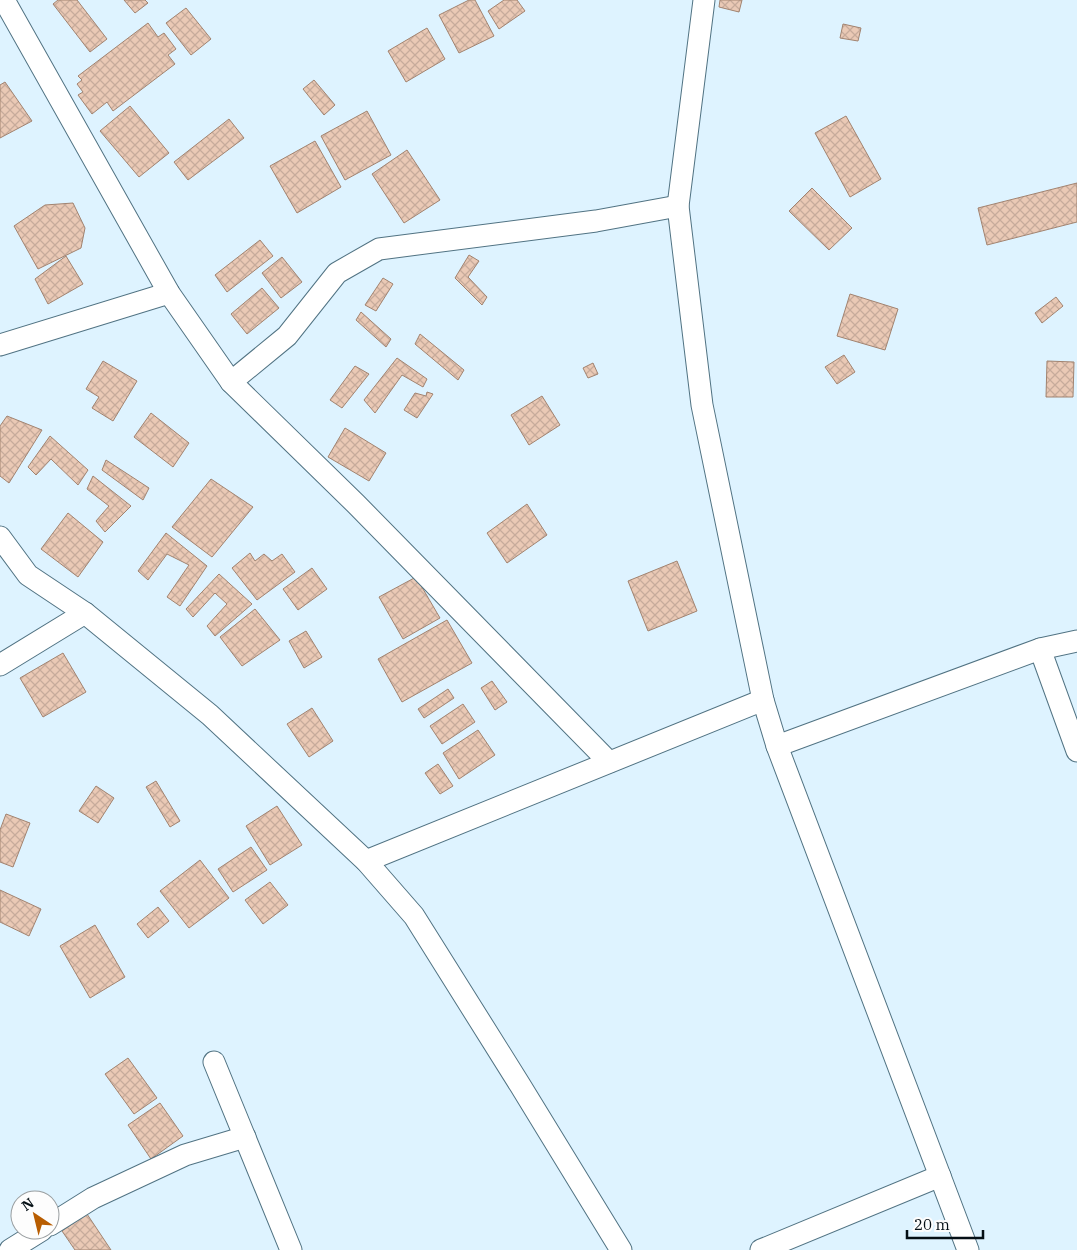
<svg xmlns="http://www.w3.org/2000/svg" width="1077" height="1250" font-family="'IBM Plex Serif',serif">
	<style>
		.building { fill: url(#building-cross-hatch); stroke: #a18370 }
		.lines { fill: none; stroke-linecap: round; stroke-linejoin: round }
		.minor-casing { stroke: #517383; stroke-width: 23 }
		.minor { stroke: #fff; stroke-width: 21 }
	</style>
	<defs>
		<pattern id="building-cross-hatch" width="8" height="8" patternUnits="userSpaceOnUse" patternTransform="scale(1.25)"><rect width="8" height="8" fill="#eac9b5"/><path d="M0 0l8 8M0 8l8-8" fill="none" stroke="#c7ab9b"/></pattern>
	</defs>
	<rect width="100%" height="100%" fill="#def3ff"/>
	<!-- building -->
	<g class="building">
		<path d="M58 0H77L107 39 90 52 53 4Z"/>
		<path d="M124 0H145L148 3 135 13Z"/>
		<path d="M469 0H475L494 36 459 53 439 15Z"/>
		<path d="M504 0H517L525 11 499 29 488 11Z"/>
		<path d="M720 0H742L739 12 719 7Z"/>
		<path d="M186 8 211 39 191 55 166 23Z"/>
		<path d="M148 23 158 37 164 33 176 49 168 55 175 64 113 111 107 102 92 114 78 95 83 92 77 84 82 80 78 76Z"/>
		<path d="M843 24 861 28 858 41 840 38Z"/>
		<path d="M427 28 445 59 406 82 388 51Z"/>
		<path d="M314 80 335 105 324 115 303 89Z"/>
		<path d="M5 82 32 121 0 138V85Z"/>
		<path d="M130 106 169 153 139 177 100 131Z"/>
		<path d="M367 111 391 155 345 180 321 136Z"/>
		<path d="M846 116 881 179 850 197 815 133Z"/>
		<path d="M229 119 244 138 188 180 174 162Z"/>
		<path d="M315 141 341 187 297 213 270 166Z"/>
		<path d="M407 150 440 200 404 223 372 174Z"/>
		<path d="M1077 183V222L987 245 978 208Z"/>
		<path d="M812 188 852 228 829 250 789 211Z"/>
		<path d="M73 203 85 228 81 248 38 269 14 226 45 205Z"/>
		<path d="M260 240 273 256 227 292 215 275Z"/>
		<path d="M469 255 479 261 468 277 487 297 482 305 455 278Z"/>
		<path d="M66 256 83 284 48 304 35 279Z"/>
		<path d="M282 257 302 282 281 298 262 273Z"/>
		<path d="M383 278 393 284 376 311 365 305Z"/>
		<path d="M262 288 279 308 247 334 231 314Z"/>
		<path d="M850 294 898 309 885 350 837 336Z"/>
		<path d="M1056 297 1063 306 1042 323 1035 313Z"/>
		<path d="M361 312 391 339 386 347 356 320Z"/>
		<path d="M420 334 464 370 458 380 415 344Z"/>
		<path d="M844 355 855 372 837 384 825 367Z"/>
		<path d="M397 358 427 379 423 387 402 375 375 413 364 400Z"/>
		<path d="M103 361 137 381 113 421 92 408 99 397 86 389Z"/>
		<path d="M1047 361 1074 362 1073 397H1046Z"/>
		<path d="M593 363 598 374 588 378 583 368Z"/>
		<path d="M355 366 369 374 342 408 330 400Z"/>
		<path d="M427 392 433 394 417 418 404 410 415 393 426 396Z"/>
		<path d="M542 396 560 425 529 445 511 415Z"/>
		<path d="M151 413 189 443 173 467 134 437Z"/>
		<path d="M7 416 42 430 9 483 0 476V426Z"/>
		<path d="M345 428 386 453 369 481 328 457Z"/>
		<path d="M50 436 88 470 78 485 51 459 36 475 28 467Z"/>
		<path d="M106 460 149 488 143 500 102 470Z"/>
		<path d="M93 476 131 506 105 532 96 521 109 506 87 489Z"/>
		<path d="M211 479 253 507 212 557 172 527Z"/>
		<path d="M527 504 547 535 507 563 487 533Z"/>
		<path d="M68 513 103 542 78 577 41 549Z"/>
		<path d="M166 533 207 566 180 606 167 597 189 565 167 554 148 580 138 571Z"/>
		<path d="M250 553 255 561 264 554 272 561 282 554 295 572 257 600 232 568Z"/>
		<path d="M677 561 697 611 648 631 628 581Z"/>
		<path d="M312 568 327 589 298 610 283 589Z"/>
		<path d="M219 574 252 604 215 636 207 626 227 604 215 593 193 617 186 609Z"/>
		<path d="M416 577 440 618 403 639 379 597Z"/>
		<path d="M255 609 280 640 242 666 220 637Z"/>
		<path d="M447 620 472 663 402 702 378 659Z"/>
		<path d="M306 631 322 657 304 668 289 641Z"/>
		<path d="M63 653 86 692 43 717 20 678Z"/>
		<path d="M492 681 507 702 495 710 481 688Z"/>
		<path d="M448 689 454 698 424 718 418 709Z"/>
		<path d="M463 704 475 722 442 744 430 726Z"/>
		<path d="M312 708 333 741 309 757 287 724Z"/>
		<path d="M478 730 495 755 459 779 443 753Z"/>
		<path d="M438 764 453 786 440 794 425 773Z"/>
		<path d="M156 781 180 821 170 827 146 787Z"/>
		<path d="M96 786 114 798 98 823 79 811Z"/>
		<path d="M277 806 302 845 270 865 246 826Z"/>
		<path d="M6 814 30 823 13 867 0 862V830Z"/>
		<path d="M251 847 267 870 233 892 218 869Z"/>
		<path d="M200 860 229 898 189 928 160 891Z"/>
		<path d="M270 882 288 905 263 924 245 900Z"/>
		<path d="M0 890 41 909 29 936 0 922Z"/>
		<path d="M158 907 169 921 148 938 137 924Z"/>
		<path d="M95 925 125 977 90 998 60 946Z"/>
		<path d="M128 1058 157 1098 134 1114 105 1074Z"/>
		<path d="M160 1103 183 1136 151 1159 128 1125Z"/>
		<path d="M87 1214 111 1250H75L62 1231Z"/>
	</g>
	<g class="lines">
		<defs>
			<g id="minor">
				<path d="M4 0 169 293 231 382 356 504 609 762"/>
				<path d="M704 0 678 206 702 405 763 700 777 746 968 1250"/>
				<path d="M0 345 169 293"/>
				<path d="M231 382 287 336 337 273 379 249 596 221 678 206"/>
				<path d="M0 537 28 575 85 613 210 715 366 861 414 916 520 1085 621 1250"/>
				<path d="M1040 649 1077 751"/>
				<path d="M0 665 85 613"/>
				<path d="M777 746 1040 649 1077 641"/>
				<path d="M366 861 763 700"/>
				<path d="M214 1062 291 1250"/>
				<path d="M50 1225 93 1198 185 1155 245 1137"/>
				<path d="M10 1250 42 1230"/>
				<path d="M761 1250 940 1176"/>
			</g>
		</defs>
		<!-- minor casing -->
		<use href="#minor" class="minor-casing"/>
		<!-- minor -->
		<use href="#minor" class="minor"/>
	</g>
	<!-- north arrow -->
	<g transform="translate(35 1215) rotate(325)"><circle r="24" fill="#fdfdfd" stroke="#999ea0"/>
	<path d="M0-4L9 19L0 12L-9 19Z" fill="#b85d01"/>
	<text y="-8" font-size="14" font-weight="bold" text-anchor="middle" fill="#040f15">N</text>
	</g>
	<!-- scale -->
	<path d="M907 1230v8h76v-8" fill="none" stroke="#040f15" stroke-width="2.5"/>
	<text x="914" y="1230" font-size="15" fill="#040f15" stroke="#fdfdfd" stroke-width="4" paint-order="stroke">20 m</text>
</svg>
